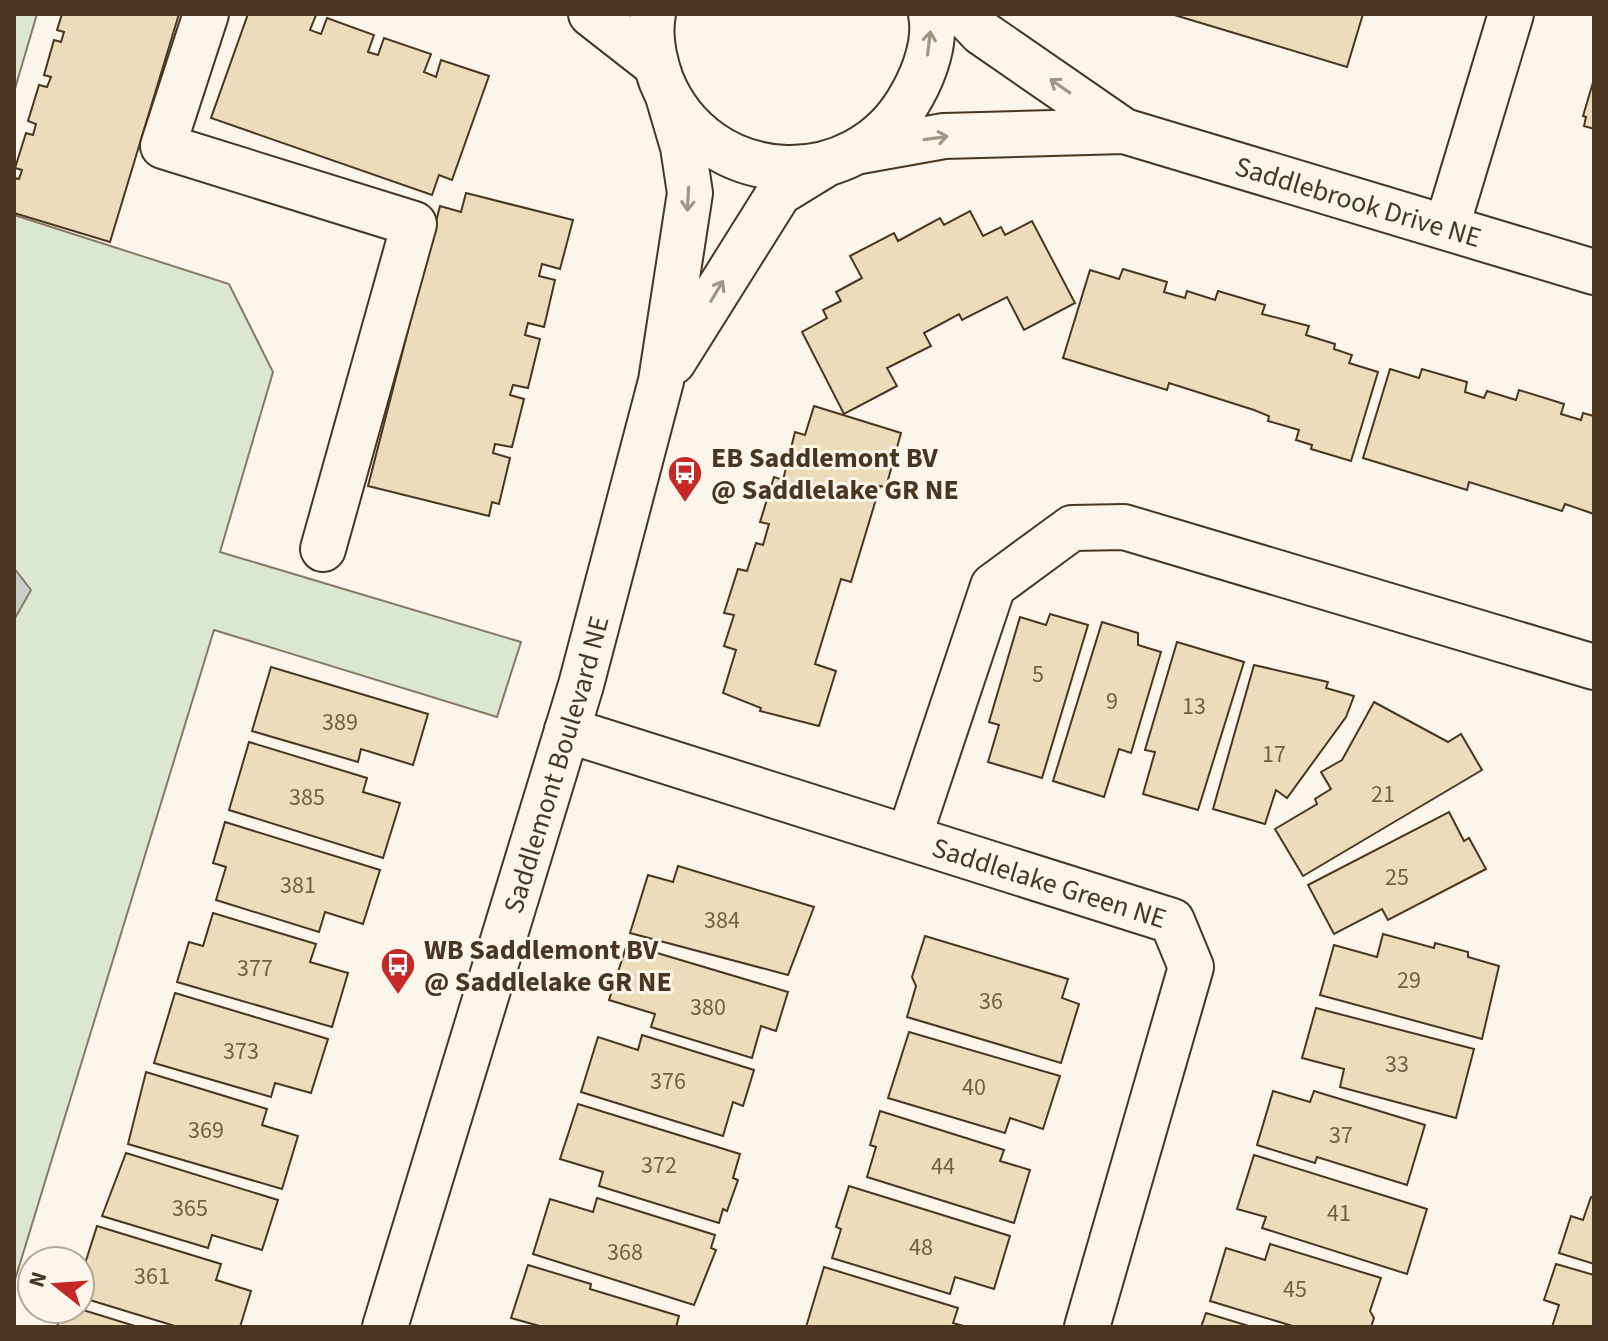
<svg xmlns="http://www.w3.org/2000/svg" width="1608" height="1341" font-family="'Source Sans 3',sans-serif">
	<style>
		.green { fill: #dce7d0; stroke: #887966; stroke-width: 2 }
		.water { fill: #c9cecd; stroke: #887966; stroke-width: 2 }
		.building { fill: #ecdcbc; stroke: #4a3520; stroke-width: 2 }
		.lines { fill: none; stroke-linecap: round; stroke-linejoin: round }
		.minor-casing { stroke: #4a3520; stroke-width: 48 }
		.minor { stroke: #fbf6e9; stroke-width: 44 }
		.oneway { stroke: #a29684 }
		.labels { text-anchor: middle; stroke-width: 6; stroke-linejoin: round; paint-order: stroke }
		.number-label { font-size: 24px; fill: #725f47 }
		.street-label { font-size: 28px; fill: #4a3520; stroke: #fbf6e9 }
		.poi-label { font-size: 28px; font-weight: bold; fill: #4a3520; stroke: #fbf6e9; text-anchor: start }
	</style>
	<rect width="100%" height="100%" fill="#fbf6e9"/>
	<!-- green -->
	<g class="green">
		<path d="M14 14H37L14 92Z"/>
		<path d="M14 215 229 284 273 372 220 552 521 642 497 717 214 630 14 1283Z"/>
	</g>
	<!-- water -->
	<path class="water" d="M14 568 31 590 14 620Z"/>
	<!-- building -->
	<g class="building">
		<path d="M62 14H179L110 242 14 213V178L19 179 22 170 15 168 26 133 33 135 36 124 28 121 39 85 47 87 51 77 44 75 54 40 61 42 64 32 57 30Z"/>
		<path d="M248 14H313L316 15 310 30 321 34 327 18 374 35 368 52 378 55 384 38 431 54 424 72 436 77 441 60 489 76 452 180 439 175 432 195 211 118Z"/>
		<path d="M1171 14H1363L1347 67Z"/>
		<path d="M1594 79V129L1584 126 1586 117 1583 116Z"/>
		<path d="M466 193 573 220 560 269 542 264 539 276 555 280 544 327 528 323 525 335 540 339 528 388 513 385 510 395 524 399 512 447 495 444 493 453 510 458 499 504 492 502 489 516 368 486 440 206 461 212Z"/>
		<path d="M970 211 983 236 1001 227 1005 235 1032 221 1075 303 1024 330 1007 297 962 320 959 314 924 333 931 346 887 368 897 386 844 414 802 332 827 318 823 310 841 301 836 292 862 278 850 256 894 233 898 241 940 218 944 225Z"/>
		<path d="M1123 269 1167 282 1164 292 1185 298 1187 291 1215 300 1218 291 1265 305 1262 314 1309 326 1306 335 1335 344 1334 349 1352 355 1349 363 1378 372 1351 461 1311 449 1312 445 1296 440 1299 430 1268 421 1269 416 1254 410 1169 383 1167 390 1063 358 1090 270 1119 279Z"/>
		<path d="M1390 369 1419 378 1422 369 1467 382 1465 392 1484 398 1487 391 1516 400 1519 390 1564 404 1561 414 1581 420 1583 413 1594 416V514L1565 504 1562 511 1469 482 1467 490 1363 458Z"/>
		<path d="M814 406 901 433 886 487 880 486 851 582 841 579 815 664 836 671 819 726 760 711 761 708 723 693 736 650 724 646 734 615 724 613 738 569 747 571 756 543 763 545 769 524 760 522 774 477 783 480 795 432 805 435Z"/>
		<path d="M1050 614 1088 625 1042 778 988 762 999 725 989 722 1020 617 1046 625Z"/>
		<path d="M1102 622 1138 633V645L1161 652 1131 753 1119 749 1104 797 1053 781Z"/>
		<path d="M1177 642 1244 662 1198 810 1143 794 1155 752 1145 750Z"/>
		<path d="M1254 665 1328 682 1326 688 1354 696 1346 717 1287 798 1276 790 1265 824 1213 809Z"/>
		<path d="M271 667 428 714 413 765 361 749 358 762 252 731Z"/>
		<path d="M1374 702 1448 742 1461 734 1482 770 1303 876 1275 829 1317 804 1315 799 1331 789 1321 772 1342 760Z"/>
		<path d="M249 742 367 778 363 792 400 803 383 858 229 810Z"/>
		<path d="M1449 812 1464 841 1469 838 1486 869 1388 920 1382 909 1334 934 1308 885Z"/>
		<path d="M225 822 380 870 363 924 325 912 319 932 216 900 226 867 213 863Z"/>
		<path d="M678 866 814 907 788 975 630 933 648 875 673 882Z"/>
		<path d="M213 913 316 944 310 962 348 973 332 1027 177 982 189 942 203 946Z"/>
		<path d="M1383 934 1434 948 1435 943 1468 952V957L1499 966 1482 1039 1320 995 1334 945 1377 957Z"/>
		<path d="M925 936 1068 979 1062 998 1079 1004 1061 1063 907 1017 916 986 912 977Z"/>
		<path d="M627 944 788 992 776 1031 761 1026 752 1058 651 1027 655 1014 609 1000Z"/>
		<path d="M175 993 328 1039 311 1093 275 1083 271 1097 154 1063Z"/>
		<path d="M1316 1008 1474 1049 1456 1118 1340 1087 1344 1069 1302 1058Z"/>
		<path d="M909 1032 1060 1076 1043 1129 1010 1118 1005 1133 888 1098Z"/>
		<path d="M642 1035 754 1070 743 1106 733 1102 723 1136 581 1092 598 1037 638 1050Z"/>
		<path d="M146 1072 267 1109 262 1125 298 1136 282 1189 128 1144Z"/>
		<path d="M1273 1091 1310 1102 1314 1091 1425 1125 1407 1185 1317 1157 1315 1163 1257 1145Z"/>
		<path d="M578 1104 740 1154 733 1178 738 1180 727 1211 723 1209 719 1223 599 1186 603 1172 560 1159Z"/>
		<path d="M880 1111 1004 1150 1000 1161 1030 1170 1014 1223 867 1177 876 1147 870 1145Z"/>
		<path d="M126 1153 278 1200 262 1250 212 1235 208 1248 102 1216Z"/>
		<path d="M1254 1155 1427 1209 1407 1274 1262 1228 1266 1217 1237 1209Z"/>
		<path d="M849 1186 1010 1236 994 1289 955 1277 950 1294 832 1258 841 1229 836 1227Z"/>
		<path d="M1591 1197 1594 1198V1264L1559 1253 1571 1216 1583 1220Z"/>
		<path d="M597 1198 715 1235 711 1248 716 1250 694 1305 533 1254 550 1199 593 1212Z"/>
		<path d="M97 1226 221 1264 216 1280 251 1291 240 1327H178L80 1297 89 1271 83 1270Z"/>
		<path d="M1270 1244 1381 1278 1370 1311 1374 1318 1371 1327H1296L1210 1301 1226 1248 1265 1260Z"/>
		<path d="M1556 1264 1594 1275V1327H1552L1559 1305 1544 1300Z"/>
		<path d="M528 1265 591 1284 590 1289 679 1316 676 1327H543L511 1318Z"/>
		<path d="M824 1267 958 1308 953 1323 967 1327H806Z"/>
		<path d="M62 1309H80L138 1327H57Z"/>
		<path d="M1206 1313 1252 1327H1201Z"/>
	</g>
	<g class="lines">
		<defs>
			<g id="minor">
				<path d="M206 14 163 146 414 224 323 549"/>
				<path d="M591 14 655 64"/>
				<path d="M653 14C649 35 654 60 661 80 705 190 856 199 912 95 925 72 936 41 931 14"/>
				<path d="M964 14 982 33 1124 131"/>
				<path id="s1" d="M860 151 944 136 1124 131 1594 272"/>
				<path d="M1447 226 1511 14"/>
				<path d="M673 362 779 193 823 166"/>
				<path id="s2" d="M567 730 1172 921 1191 967 1087 1327"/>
				<path d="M909 837 993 586 1072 528 1124 527 1594 667"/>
				<path id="s3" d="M385 1327 581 685 661 381 690 193 683 147 668 96"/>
			</g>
		</defs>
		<!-- minor casing -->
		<use href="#minor" class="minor-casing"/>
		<!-- minor -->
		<use href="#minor" class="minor"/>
	</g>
	<!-- one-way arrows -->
	<defs><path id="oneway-shaft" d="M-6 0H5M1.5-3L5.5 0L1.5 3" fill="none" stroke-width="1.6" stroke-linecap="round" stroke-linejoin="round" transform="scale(2)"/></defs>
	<g class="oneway">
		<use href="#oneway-shaft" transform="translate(929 43) rotate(-83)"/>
		<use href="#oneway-shaft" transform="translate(1060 86) rotate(-145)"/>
		<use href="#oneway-shaft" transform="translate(936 138) rotate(-8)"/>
		<use href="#oneway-shaft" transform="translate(688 199) rotate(93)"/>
		<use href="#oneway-shaft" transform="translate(717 291) rotate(-59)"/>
	</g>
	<!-- icons -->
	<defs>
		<symbol id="bus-pin" viewBox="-11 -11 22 30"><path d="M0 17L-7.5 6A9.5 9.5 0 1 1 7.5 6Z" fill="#c62828" stroke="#fbf6e9"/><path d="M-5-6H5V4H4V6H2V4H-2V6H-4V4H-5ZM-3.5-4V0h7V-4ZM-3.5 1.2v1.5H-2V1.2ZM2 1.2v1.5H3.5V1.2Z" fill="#fff"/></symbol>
	</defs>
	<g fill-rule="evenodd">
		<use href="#bus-pin" x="665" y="453" width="40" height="54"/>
		<use href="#bus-pin" x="378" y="945" width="40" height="54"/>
	</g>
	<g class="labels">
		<!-- number labels -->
		<g class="number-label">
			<text x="1038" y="682">5</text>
			<text x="1112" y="709">9</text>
			<text x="1194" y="714">13</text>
			<text x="340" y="730">389</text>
			<text x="1274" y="762">17</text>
			<text x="1383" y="802">21</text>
			<text x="307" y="805">385</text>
			<text x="1397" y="885">25</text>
			<text x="298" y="893">381</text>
			<text x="722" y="928">384</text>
			<text x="255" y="976">377</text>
			<text x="1409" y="988">29</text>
			<text x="991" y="1009">36</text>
			<text x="708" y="1015">380</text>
			<text x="241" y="1059">373</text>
			<text x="1397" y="1072">33</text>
			<text x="668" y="1089">376</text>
			<text x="974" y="1095">40</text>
			<text x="206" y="1138">369</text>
			<text x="1341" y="1143">37</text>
			<text x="659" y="1173">372</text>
			<text x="943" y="1174">44</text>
			<text x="190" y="1216">365</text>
			<text x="1339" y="1221">41</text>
			<text x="921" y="1255">48</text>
			<text x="625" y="1260">368</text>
			<text x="152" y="1284">361</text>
			<text x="1295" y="1297">45</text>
		</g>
		<!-- street labels -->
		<g class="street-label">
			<text dy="10" stroke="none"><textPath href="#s1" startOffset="510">Saddlebrook Drive NE</textPath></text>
			<text dy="10" stroke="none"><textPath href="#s3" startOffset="588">Saddlemont Boulevard NE</textPath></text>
			<text dy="10" stroke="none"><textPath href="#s2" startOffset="506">Saddlelake Green NE</textPath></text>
		</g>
		<!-- poi labels -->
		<g class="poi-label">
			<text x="711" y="467">EB Saddlemont BV<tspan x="711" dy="32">@ Saddlelake GR NE</tspan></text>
			<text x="424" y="959">WB Saddlemont BV<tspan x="424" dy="32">@ Saddlelake GR NE</tspan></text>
		</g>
	</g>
	<!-- border -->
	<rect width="1608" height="1341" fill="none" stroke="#4a3520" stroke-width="32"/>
	<!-- north arrow -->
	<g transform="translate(56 1285) rotate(287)"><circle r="38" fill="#fbf6e9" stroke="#b4a999" stroke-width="2"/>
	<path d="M0-6L14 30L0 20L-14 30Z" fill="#c62828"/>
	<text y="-12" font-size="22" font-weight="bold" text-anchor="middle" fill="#4a3520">N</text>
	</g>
</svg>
